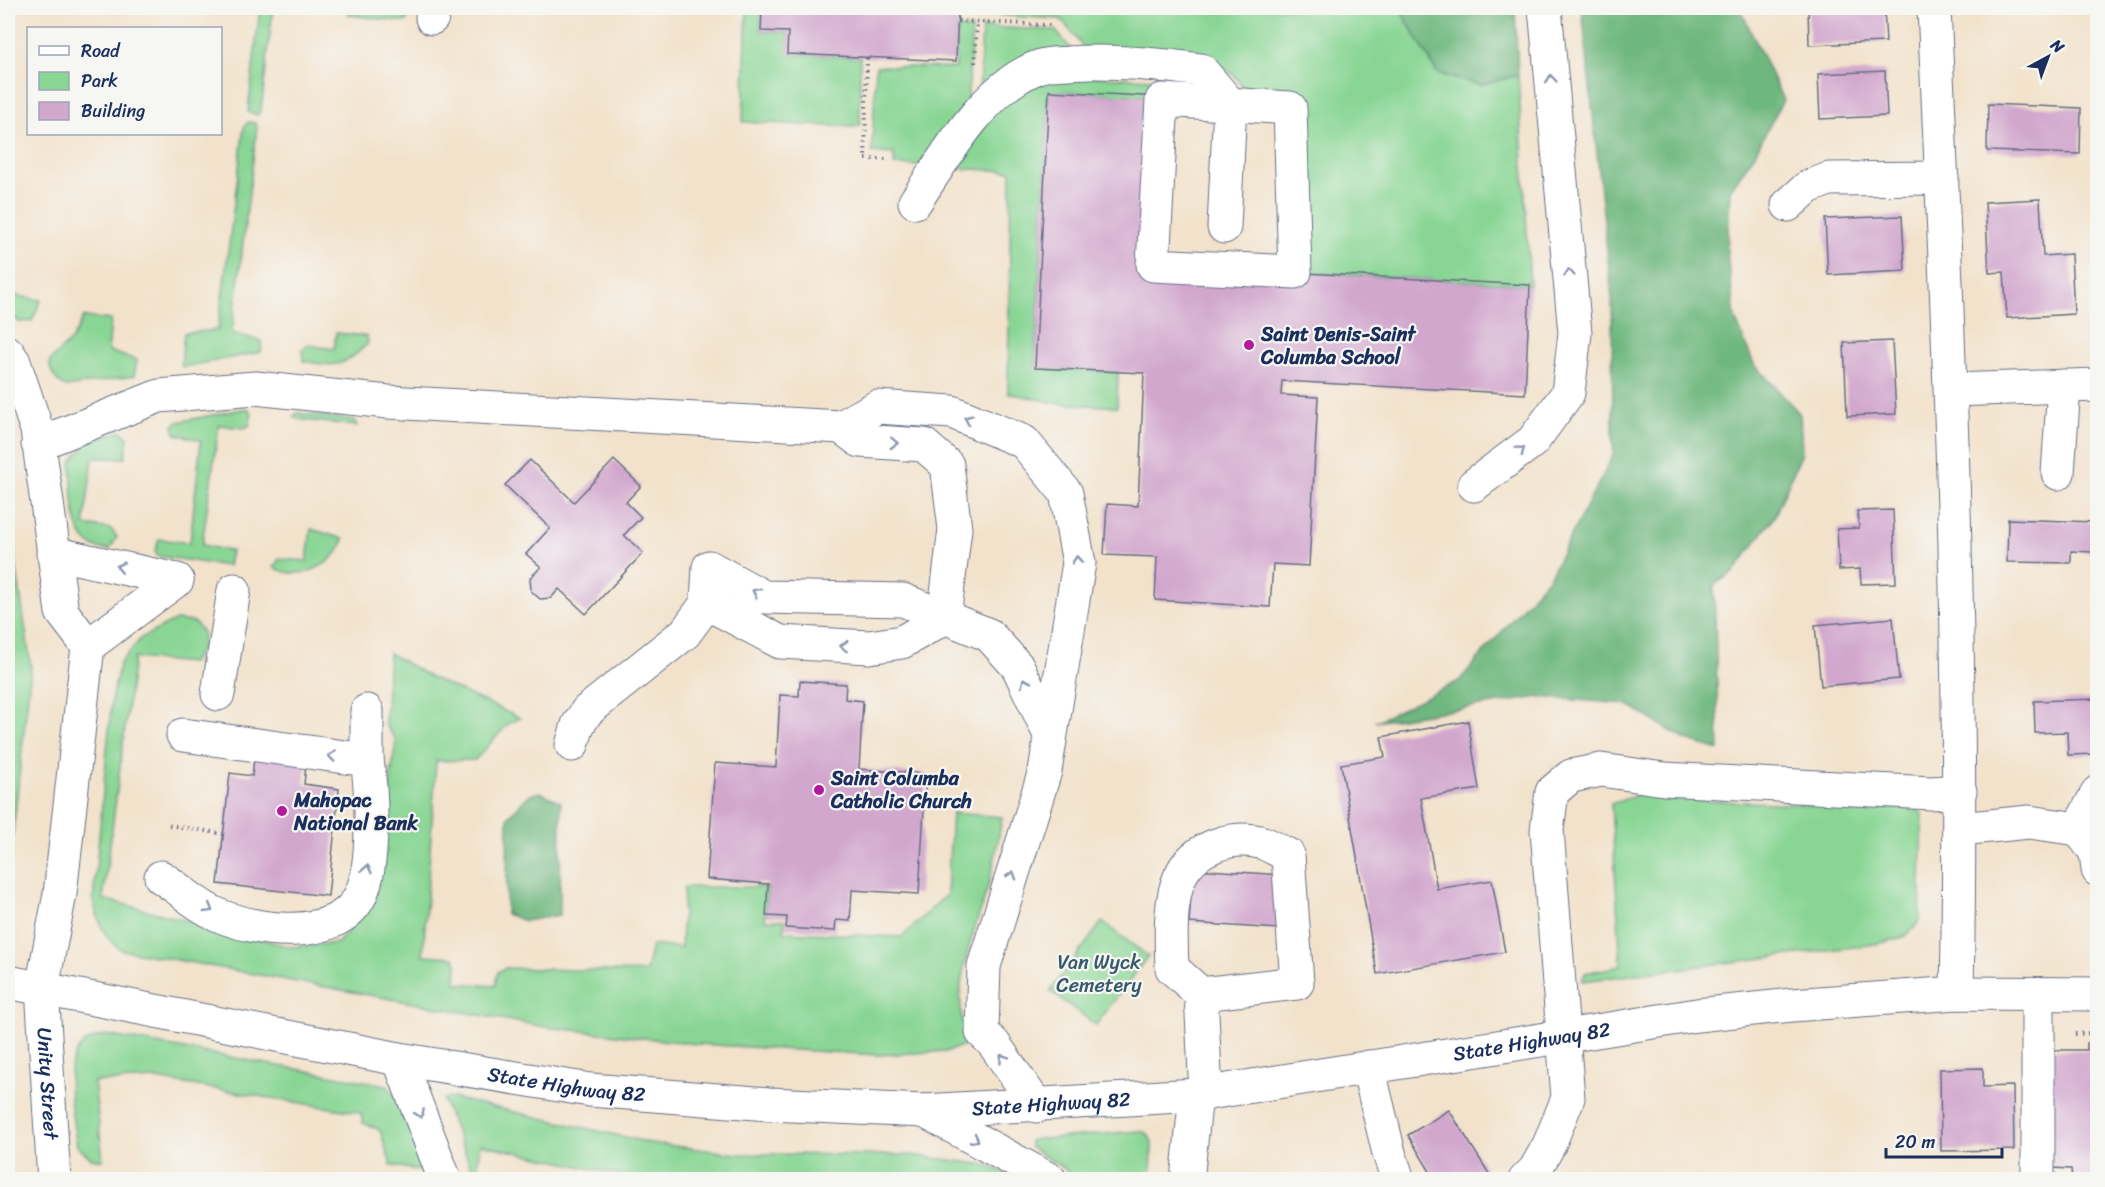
<svg xmlns="http://www.w3.org/2000/svg" width="2105" height="1187" font-family="Sriracha,sans-serif">
	<style>
		.green { fill: #89d694; stroke: #528279; stroke-width: 1.5 }
		.forest { fill: #6eb77e; stroke: #44736e; stroke-width: 1.5 }
		.building { fill: #d2a7ce }
		.lines { fill: none; stroke-linecap: round; stroke-linejoin: round }
		.minor-casing { stroke: #666e84; stroke-width: 35 }
		.major-casing { stroke: #666e84; stroke-width: 35 }
		.path { stroke: #666e84; stroke-width: 4; stroke-dasharray: 1.5 4.5; stroke-linecap: butt }
		.minor { stroke: #fff; stroke-width: 33 }
		.major { stroke: #fff; stroke-width: 33 }
		.oneway { stroke: #8d97ae }
		.poi-dot { fill: #b5179e; stroke: #f6f6f2; stroke-width: 2 }
		.labels { text-anchor: middle; stroke-width: 4.5; stroke-linejoin: round; paint-order: stroke }
		.poi-label { font-size: 20px; font-weight: bold; fill: #1b2f5e; stroke: #f6f6f2; text-anchor: start }
		.park-label { font-size: 20px; fill: #36596c; stroke: #f6f6f2 }
		.street-label { font-size: 20px; fill: #1b2f5e; stroke: #f6f6f2 }
	</style>
	<rect width="100%" height="100%" fill="#f6f6f2"/>
	<filter id="ink" filterUnits="userSpaceOnUse"><feTurbulence type="fractalNoise" baseFrequency=".0167" numOctaves="2"/><feDisplacementMap in="SourceGraphic" scale="12" xChannelSelector="R" yChannelSelector="G"/><feConvolveMatrix kernelMatrix="1 2 1 2 8 2 1 2 1" color-interpolation-filters="sRGB"/></filter>
	<filter id="wash" filterUnits="userSpaceOnUse"><feTurbulence type="fractalNoise" baseFrequency=".008" numOctaves="4" result="noise"/><feDisplacementMap in="SourceGraphic" scale="24" xChannelSelector="R" yChannelSelector="G"/><feGaussianBlur stdDeviation="1.35" result="paint"/><feColorMatrix in="noise" values="0 0 0 0 0 0 0 0 0 0 0 0 0 0 0 0 0 1.4 0 .05"/><feComposite in="paint" operator="in"/></filter>
	<g filter="url(#wash)">
		<rect width="100%" height="100%" fill="#f2e2cb"/>
		<!-- green -->
		<g class="green">
			<path d="M260 8H273L261 111 257 115 248 112Z"/>
			<path d="M350 8 406 15 409 17 405 22 350 15 347 11Z"/>
			<path d="M747 8H762L761 31 788 32V54L860 57V125L855 127 743 122Z"/>
			<path d="M958 8H1399L1438 74 1481 85 1518 75 1530 285 1295 272 1290 108 1249 95 1234 75 1200 54 1083 47 1061 19 958 13Z"/>
			<path d="M982 27 1055 30 1072 50 979 98Z"/>
			<path d="M958 28 972 29 967 109 922 166 894 165V154L872 152 876 66 955 68Z"/>
			<path d="M1045 75 1184 80 1201 102 1161 97 1049 91 1035 367 1118 372 1117 407 1056 403 1008 393 1011 171 952 168 1004 101Z"/>
			<path d="M248 122 255 123 257 127 232 333 262 341 261 352 183 367 181 365 184 333 218 330 244 127Z"/>
			<path d="M8 291 12 295 41 300 32 321 19 322 8 311Z"/>
			<path d="M84 317 111 320 108 351 137 360 134 376 66 387C57 383 48 370 50 361L72 339Z"/>
			<path d="M336 333 367 336 368 343C343 368 337 367 303 361L302 349 308 345 334 349Z"/>
			<path d="M247 408 252 413 249 426 243 428 219 425 202 545 231 551 228 566 157 556 155 551 159 539 190 543 201 440 175 434 174 425 178 422Z"/>
			<path d="M297 413 354 420 357 426 297 419 293 417Z"/>
			<path d="M121 431 128 438 125 458H93L84 525 111 529 117 537 110 549C67 553 74 490 71 462L89 440Z"/>
			<path d="M8 510 31 667 8 878Z"/>
			<path d="M311 529 344 539C336 566 297 583 274 567L279 559 307 561Z"/>
			<path d="M176 620 194 622 203 632 202 647 192 663 134 658 103 899 291 947 338 943 366 909 377 879 396 740 385 724 389 653 428 676 520 718 508 724 475 760 436 761 423 955 454 957 457 963 456 983 495 986 498 972 505 968 646 972 652 945 681 948 684 887H767L765 920H785L784 932 902 937 947 894 952 813 1002 817C998 840 995 863 988 886 972 943 948 984 968 1044L948 1051 879 1055 697 1044 545 1027 122 950C103 940 99 920 93 901L112 697 120 663 141 638Z"/>
			<path d="M1638 795H1662L1672 799 1917 809 1923 814 1920 918C1911 941 1891 940 1869 945L1582 981 1585 973 1621 966 1611 804Z"/>
			<path d="M1102 922 1148 956 1096 1025 1050 991Z"/>
			<path d="M106 1035 386 1085 403 1104 425 1172 391 1165 380 1130 363 1123 361 1113 156 1079 94 1082 103 1160 91 1158 77 1146C73 1118 59 1063 84 1043 90 1039 99 1037 106 1035Z"/>
			<path d="M449 1097 651 1143 737 1154 912 1155 987 1165 1019 1179H638L480 1144 476 1179 443 1100Z"/>
			<path d="M1139 1131 1147 1133 1152 1142 1151 1179H1080L1030 1147V1140Z"/>
		</g>
		<!-- forest -->
		<g class="forest">
			<path d="M1399 8H1515L1518 75 1481 85 1438 74Z"/>
			<path d="M1582 8H1740L1783 100 1755 153 1730 191 1727 254 1735 318 1754 364 1800 414 1802 453 1774 517 1734 572 1714 585 1719 750 1686 740 1626 704 1539 697 1375 722 1459 681 1549 577 1613 456 1612 299Z"/>
			<path d="M540 792 561 802 560 915 525 921 506 914 508 817 529 795Z"/>
		</g>
		<g id="blocks">
			<!-- building -->
			<g class="building">
				<path d="M762 8H958L956 61 787 54 788 32 761 31Z"/>
				<path d="M1808 8H1884L1886 42 1809 45Z"/>
				<path d="M1885 71 1887 116 1820 119 1818 74Z"/>
				<path d="M1049 91 1162 97 1153 265 1530 285 1525 394 1282 381 1281 395 1318 397 1309 566 1273 564 1270 607 1155 600 1157 557 1104 555 1107 504 1138 506 1144 373 1035 368Z"/>
				<path d="M1988 104 2081 108 2080 154 1987 151Z"/>
				<path d="M2040 199 2043 256 2071 254 2074 314 2007 318 2004 272 1989 273 1985 202Z"/>
				<path d="M1902 216 1905 271 1828 275 1825 219Z"/>
				<path d="M1892 341 1896 414 1847 416 1844 343Z"/>
				<path d="M530 460 574 502 614 460 641 486 626 502 641 517 624 535 643 553 586 614 559 589 551 598 540 599 531 591 530 578 541 567 526 554 550 528 505 485Z"/>
				<path d="M1893 510 1896 583 1861 584 1860 569 1839 570 1837 529 1859 528 1857 511Z"/>
				<path d="M2008 519 2094 522V552L2071 551V563L2007 562Z"/>
				<path d="M1893 618 1899 679 1821 686 1815 625Z"/>
				<path d="M800 681 846 684 845 699 863 701 859 769 926 774 919 894 852 890 850 921 836 920 835 931 786 928 787 917 766 916 768 884 707 879 715 763 776 767 780 695 799 696Z"/>
				<path d="M2098 699V754L2068 755 2067 732 2035 733 2034 701Z"/>
				<path d="M1468 721 1479 789 1421 798 1437 889 1492 880 1505 952 1377 974 1341 764 1385 757 1381 737Z"/>
				<path d="M257 732 309 738 304 784 339 789 328 896 218 884 230 773 252 776Z"/>
				<path d="M1193 869 1282 875 1279 929 1189 923Z"/>
				<path d="M2087 1043H2098V1180H2072L2071 1169 2052 1168 2050 1050H2087Z"/>
				<path d="M1983 1068V1087L2013 1086 2014 1150 1941 1151 1940 1069Z"/>
				<path d="M1449 1110 1493 1180H1435L1408 1135Z"/>
			</g>
		</g>
	</g>
	<g filter="url(#ink)">
		<use href="#blocks" fill-opacity="0" stroke="#666e84" stroke-width="1.5"/>
		<g class="lines">
			<defs>
				<g id="minor">
					<path d="M432 18 433 8"/>
					<path d="M1162 100 1290 108 1295 272 1153 265Z"/>
					<path d="M915 202C945 157 986 84 1041 66 1049 63 1060 64 1068 63 1113 60 1156 64 1201 70L1230 104 1224 227"/>
					<path d="M1788 205 1808 187 1829 179 1942 178"/>
					<path id="s1" d="M8 353 14 362 37 430 62 612 88 646 60 894 42 988 54 1180"/>
					<path d="M1951 390 2098 385"/>
					<path d="M841 427 877 407 952 412 1024 442 1066 493 1079 563 1045 771 984 966 982 1032 994 1044 1037 1106"/>
					<path d="M38 444 159 396 255 388 388 402 841 427 860 441 924 445 947 465 955 529 944 618"/>
					<path d="M2058 473 2064 386"/>
					<path d="M1474 485 1533 441 1568 393 1575 333 1545 8"/>
					<path d="M53 553 177 580"/>
					<path d="M707 603 780 642 869 647 902 642 944 618"/>
					<path d="M88 646 177 580"/>
					<path d="M218 694 234 590"/>
					<path d="M572 745 578 725 587 711 685 633 707 603 709 567 764 597 903 600 989 635 1018 667 1050 735"/>
					<path d="M367 760V711"/>
					<path d="M1960 829 2029 822 2078 829 2096 852 2098 870"/>
					<path d="M2078 829 2098 792"/>
					<path d="M161 877C178 888 195 904 214 913 253 932 337 943 360 896 375 867 372 793 367 760L183 735"/>
					<path d="M1201 994 1172 968C1171 942 1169 901 1180 877 1193 847 1233 834 1263 843 1272 846 1280 852 1288 855L1297 983 1201 994 1206 1094"/>
					<path d="M2038 994V1180"/>
					<path d="M399 1059 445 1180"/>
					<path d="M1368 1067 1389 1153 1398 1180"/>
					<path d="M924 1111 1050 1180"/>
					<path d="M1525 1180 1535 1170 1549 1145 1568 1098 1547 830 1552 792 1571 776 1601 770 1664 779 1931 793 1960 791"/>
				</g>
				<g id="major">
					<path d="M1934 8C1949 336 1964 664 1957 993"/>
					<path id="s2" d="M8 982 399 1059 590 1090 769 1104 924 1111 1196 1095 1697 1015 1792 1005 1957 993 2098 994"/>
					<path d="M1187 1180 1196 1095"/>
				</g>
			</defs>
			<!-- minor casing -->
			<use href="#minor" class="minor-casing"/>
			<!-- major casing -->
			<use href="#major" class="major-casing"/>
			<!-- path -->
			<g class="path">
				<path d="M958 21 1050 25"/>
				<path d="M867 58 865 159H887"/>
				<path d="M975 63 977 22"/>
				<path d="M169 825 224 834"/>
				<path d="M2075 1034 2094 1033"/>
			</g>
			<!-- minor -->
			<use href="#minor" class="minor"/>
			<!-- major -->
			<use href="#major" class="major"/>
		</g>
		<!-- one-way arrows -->
		<defs><path id="oneway-chevron" d="M-2-3.5L2.5 0L-2 3.5" fill="none" stroke-width="1.6" stroke-linecap="round" stroke-linejoin="round" transform="scale(1.5)"/></defs>
		<g class="oneway">
			<use href="#oneway-chevron" transform="translate(1551 79) rotate(-95)"/>
			<use href="#oneway-chevron" transform="translate(1569 273) rotate(-95)"/>
			<use href="#oneway-chevron" transform="translate(968 419) rotate(-157)"/>
			<use href="#oneway-chevron" transform="translate(894 443) rotate(3)"/>
			<use href="#oneway-chevron" transform="translate(1521 450) rotate(-37)"/>
			<use href="#oneway-chevron" transform="translate(1077 560) rotate(-94)"/>
			<use href="#oneway-chevron" transform="translate(120 567) rotate(-168)"/>
			<use href="#oneway-chevron" transform="translate(756 592) rotate(-154)"/>
			<use href="#oneway-chevron" transform="translate(844 646) rotate(-177)"/>
			<use href="#oneway-chevron" transform="translate(1025 682) rotate(-116)"/>
			<use href="#oneway-chevron" transform="translate(332 756) rotate(-172)"/>
			<use href="#oneway-chevron" transform="translate(367 869) rotate(-79)"/>
			<use href="#oneway-chevron" transform="translate(1012 875) rotate(-73)"/>
			<use href="#oneway-chevron" transform="translate(209 909) rotate(31)"/>
			<use href="#oneway-chevron" transform="translate(1003 1058) rotate(-125)"/>
			<use href="#oneway-chevron" transform="translate(420 1114) rotate(69)"/>
			<use href="#oneway-chevron" transform="translate(975 1139) rotate(29)"/>
		</g>
	</g>
	<!-- markers -->
	<g class="poi-dot">
		<circle cx="1249" cy="345" r="6"/>
		<circle cx="819" cy="790" r="6"/>
		<circle cx="282" cy="811" r="6"/>
	</g>
	<g class="labels">
		<!-- poi labels -->
		<g class="poi-label">
			<text x="1261" y="341">Saint Denis-Saint<tspan x="1261" dy="23">Columba School</tspan></text>
			<text x="831" y="785">Saint Columba<tspan x="831" dy="23">Catholic Church</tspan></text>
			<text x="294" y="807">Mahopac<tspan x="294" dy="23">National Bank</tspan></text>
		</g>
		<!-- park labels -->
		<g class="park-label">
			<text x="1099" y="969">Van Wyck<tspan x="1099" dy="23">Cemetery</tspan></text>
		</g>
		<!-- street labels -->
		<g class="street-label">
			<text dy="7" stroke="none"><textPath href="#s2" startOffset="1539">State Highway 82</textPath></text>
			<text dy="7" stroke="none"><textPath href="#s1" startOffset="750">Unity Street</textPath></text>
			<text dy="7" stroke="none"><textPath href="#s2" startOffset="568">State Highway 82</textPath></text>
			<text dy="7" stroke="none"><textPath href="#s2" startOffset="1054">State Highway 82</textPath></text>
		</g>
	</g>
	<!-- margin -->
	<rect width="2105" height="1187" fill="none" stroke="#f6f6f2" stroke-width="30"/>
	<!-- legend -->
	<rect x="27" y="27" width="195" height="108" fill="#f6f6f2" stroke="#9ea6b7" stroke-width="1.5"/>
	<rect x="39" y="46" width="30" height="9" fill="#ffffff" stroke="#9ea6b7" stroke-width="1.5"/>
	<text x="81" y="57" font-size="18" fill="#1b2f5e">Road</text>
	<rect x="39" y="72" width="30" height="18" fill="#89d694" stroke="#9ea6b7" stroke-width="1.5"/>
	<text x="81" y="87" font-size="18" fill="#1b2f5e">Park</text>
	<rect x="39" y="102" width="30" height="18" fill="#d2a7ce" stroke="#9ea6b7" stroke-width="1.5"/>
	<text x="81" y="117" font-size="18" fill="#1b2f5e">Building</text>
	<!-- north arrow -->
	<g transform="translate(2048 57) rotate(41)" stroke="#f6f6f2" stroke-width="4.5" paint-order="stroke">
	<path d="M0-4.5L10 22L0 15L-10 22Z" fill="#1b2f5e"/>
	<text y="-9" font-size="16" font-weight="bold" text-anchor="middle" fill="#1b2f5e">N</text>
	</g>
	<!-- scale -->
	<path d="M1886 1148v9h116v-9" fill="none" stroke="#1b2f5e" stroke-width="3"/>
	<text x="1895" y="1148" font-size="18" fill="#1b2f5e" stroke="#f6f6f2" stroke-width="4.5" paint-order="stroke">20 m</text>
</svg>
